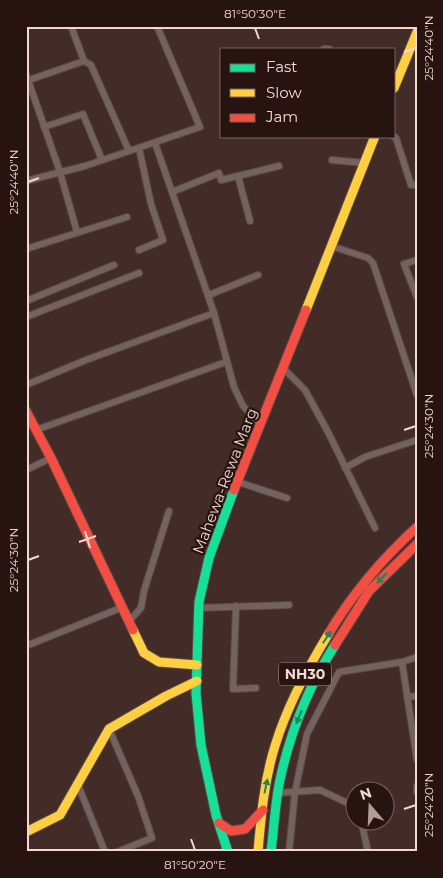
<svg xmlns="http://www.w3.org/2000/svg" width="443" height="878" font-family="Montserrat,sans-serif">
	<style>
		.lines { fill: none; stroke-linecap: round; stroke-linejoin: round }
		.street-casing { stroke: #5c4845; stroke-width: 8 }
		.fast-casing { stroke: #5c4845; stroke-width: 11 }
		.slow-casing { stroke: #5c4845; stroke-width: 11 }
		.jam-casing { stroke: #5c4845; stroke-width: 11 }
		.street { stroke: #73625e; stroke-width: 6 }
		.fast { stroke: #16e098; stroke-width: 9 }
		.slow { stroke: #ffcf43; stroke-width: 9 }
		.jam { stroke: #f24e42; stroke-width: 9 }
		.oneway { fill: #1e845b }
		.ticks { fill: none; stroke: #f3d7d1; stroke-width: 2 }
		.labels { text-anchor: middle; stroke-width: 4.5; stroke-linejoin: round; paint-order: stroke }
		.shield { fill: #271410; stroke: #b69c97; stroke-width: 1 }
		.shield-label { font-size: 14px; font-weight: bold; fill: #f3d7d1 }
		.street-label { font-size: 15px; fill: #f3d7d1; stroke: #271410 }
		.neatline { fill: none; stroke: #f3d7d1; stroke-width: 2 }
		.ticks-label { font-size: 12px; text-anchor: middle; fill: #f3d7d1 }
	</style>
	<rect width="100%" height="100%" fill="#432c27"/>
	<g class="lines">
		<defs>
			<g id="street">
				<path d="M324 49H329"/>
				<path d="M84 61 91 65 129 151"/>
				<path d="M26 74 60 172 77 232"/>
				<path d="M29 80 84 61 71 26"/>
				<path d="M44 127 83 114 102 160"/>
				<path d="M393 136 396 138 411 185H417"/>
				<path d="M139 148 151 204 163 240 139 250"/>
				<path d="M332 160 365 163"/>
				<path d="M238 176 250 221"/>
				<path d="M26 181 85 166 200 127 157 26"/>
				<path d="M172 192 219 173 221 180 279 166"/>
				<path d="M331 246 368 258 373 263 417 395"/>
				<path d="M26 249 127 217"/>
				<path d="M417 260 404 264 417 297"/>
				<path d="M209 295 258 275"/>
				<path d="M26 301 114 265"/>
				<path d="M214 313 234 387 243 406 260 424"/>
				<path d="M26 317 139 273"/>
				<path d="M283 368 305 390 329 434 375 528"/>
				<path d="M26 385 86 360 214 313 155 143"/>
				<path d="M36 430 226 362"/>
				<path d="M345 468 365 457 417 440"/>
				<path d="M26 470 51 458"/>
				<path d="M238 482 287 498"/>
				<path d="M236 606 233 689 256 688"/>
				<path d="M199 608 289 605"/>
				<path d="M129 621 141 608 144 591 169 511"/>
				<path d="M26 646 123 607"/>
				<path d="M402 662 417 760"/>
				<path d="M407 697 417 696"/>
				<path d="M109 729 138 796 152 838 117 852"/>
				<path d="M78 785 105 852"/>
				<path d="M417 786V792"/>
				<path d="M278 793 320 790 356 807"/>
				<path d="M361 820 368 852"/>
				<path d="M289 852 295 792 307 734 339 672 402 662 417 657"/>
			</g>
			<g id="fast">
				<path d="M228 852 216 815 201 745 196 693 199 602 209 558 234 490"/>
				<path d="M271 852C274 828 275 803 280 780 290 733 309 686 335 645"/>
			</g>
			<g id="slow">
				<path d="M394 88 417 32"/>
				<path d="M306 310 375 136"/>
				<path d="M133 630 144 653 159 662 197 665"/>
				<path d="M26 832 60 815 109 729 166 696 197 681"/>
				<path d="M258 852C261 817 264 781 275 746 287 706 307 669 329 633"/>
			</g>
			<g id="jam">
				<path d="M26 411 51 458 133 630"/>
				<path d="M234 490 306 310"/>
				<path d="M329 633C353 593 383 558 417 527"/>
				<path d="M335 645 369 591 417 544"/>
				<path d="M219 823 231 831 245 829 263 810"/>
			</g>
		</defs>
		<!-- street casing -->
		<use href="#street" class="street-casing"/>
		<!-- fast casing -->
		<use href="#fast" class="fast-casing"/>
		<!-- slow casing -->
		<use href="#slow" class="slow-casing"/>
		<!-- jam casing -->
		<use href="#jam" class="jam-casing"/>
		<!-- street -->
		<use href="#street" class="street"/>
		<!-- fast -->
		<use href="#fast" class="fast"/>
		<!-- slow -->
		<use href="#slow" class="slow"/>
		<!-- jam -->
		<use href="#jam" class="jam"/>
	</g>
	<!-- one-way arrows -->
	<defs><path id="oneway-solid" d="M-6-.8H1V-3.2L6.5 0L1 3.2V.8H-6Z" transform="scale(1.25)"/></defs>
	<g class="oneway">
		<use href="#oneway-solid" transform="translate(382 578) rotate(135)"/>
		<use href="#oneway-solid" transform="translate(327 637) rotate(-57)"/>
		<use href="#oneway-solid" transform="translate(299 717) rotate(113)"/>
		<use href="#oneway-solid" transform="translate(266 786) rotate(-78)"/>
	</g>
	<!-- ticks -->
	<path class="ticks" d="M255 28 259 39M404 52 416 48M28 182 39 178M404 430 416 426M85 531 90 548M79 542 96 536M28 560 39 556M404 809 416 805M191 839 195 850"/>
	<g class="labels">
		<!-- shield labels -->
		<rect class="shield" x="279" y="662.5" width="52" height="23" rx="4"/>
		<g class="shield-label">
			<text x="305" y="679">NH30</text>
		</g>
		<!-- street labels -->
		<g class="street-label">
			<text transform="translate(225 481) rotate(-69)" y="5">Mahewa-Rewa Marg</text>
		</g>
	</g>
	<!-- border -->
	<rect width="443" height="878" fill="none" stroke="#271410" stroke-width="55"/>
	<!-- legend -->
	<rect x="220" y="48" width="175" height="90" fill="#271410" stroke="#79625d"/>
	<rect x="230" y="64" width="25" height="8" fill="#16e098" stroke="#79625d"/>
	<text x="266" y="72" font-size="15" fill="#f3d7d1">Fast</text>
	<rect x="230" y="89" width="25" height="8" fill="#ffcf43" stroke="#79625d"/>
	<text x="266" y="98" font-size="15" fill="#f3d7d1">Slow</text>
	<rect x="230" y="114" width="25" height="8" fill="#f24e42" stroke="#79625d"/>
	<text x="266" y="122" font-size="15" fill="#f3d7d1">Jam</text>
	<!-- north arrow -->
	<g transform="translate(370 806) rotate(341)"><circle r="24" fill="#271410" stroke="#79625d"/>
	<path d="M0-4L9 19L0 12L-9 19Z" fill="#b59b96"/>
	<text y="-8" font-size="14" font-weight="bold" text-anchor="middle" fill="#f3d7d1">N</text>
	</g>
	<rect x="28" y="28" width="388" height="822" class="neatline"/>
	<g class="ticks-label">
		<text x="255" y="18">81°50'30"E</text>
		<text transform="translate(429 48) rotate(-90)" y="4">25°24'40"N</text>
		<text transform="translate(14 182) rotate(-90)" y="4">25°24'40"N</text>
		<text transform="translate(429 426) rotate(-90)" y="4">25°24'30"N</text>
		<text transform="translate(14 560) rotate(-90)" y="4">25°24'30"N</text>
		<text transform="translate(429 805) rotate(-90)" y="4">25°24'20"N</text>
		<text x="195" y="869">81°50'20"E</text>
	</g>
</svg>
